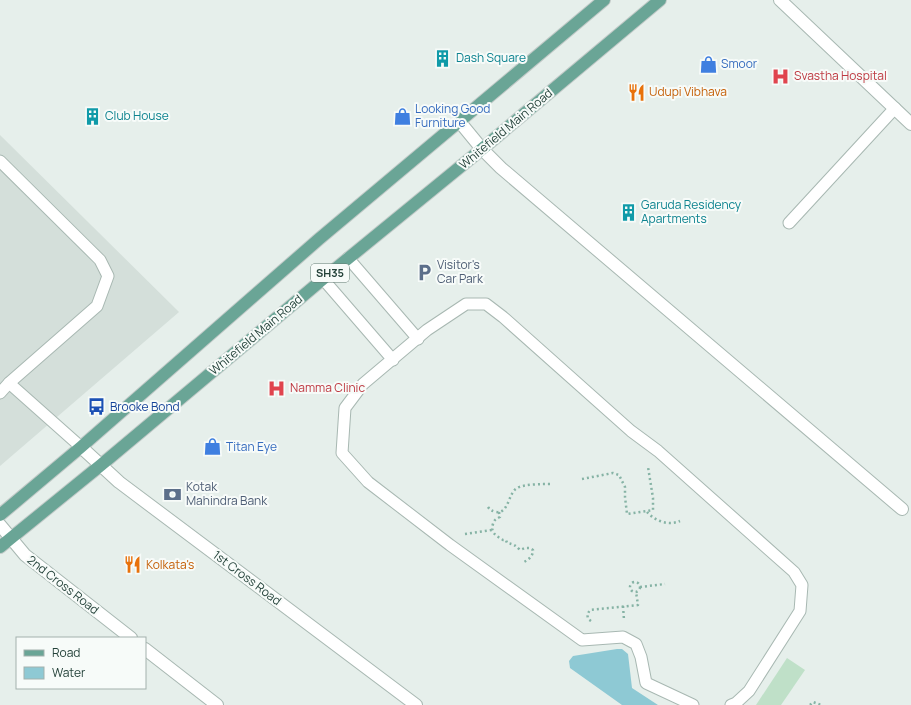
<svg xmlns="http://www.w3.org/2000/svg" width="911" height="705" font-family="Manrope,sans-serif">
	<style>
		.built { fill: #d4dfda }
		.green { fill: #bfe0c8 }
		.water { fill: #8ec9d4 }
		.lines { fill: none; stroke-linecap: round; stroke-linejoin: round }
		.lane-casing { stroke: #a8b8b2; stroke-width: 13 }
		.street-casing { stroke: #a8b8b2; stroke-width: 14 }
		.primary-casing { stroke: #c2cac8; stroke-width: 14 }
		.path { stroke: #86b3a5; stroke-width: 2.5; stroke-dasharray: 2 3; stroke-linecap: butt }
		.lane { stroke: #fff; stroke-width: 11 }
		.street { stroke: #fff; stroke-width: 12 }
		.primary { stroke: #6aa596; stroke-width: 12 }
		.labels { text-anchor: middle; stroke-width: 4; stroke-linejoin: round; paint-order: stroke }
		.shield { fill: #f7fbf9; stroke: #637a73; stroke-width: 1 }
		.shield-label { font-size: 11px; font-weight: bold; fill: #24423a }
		.culture-label { font-size: 12px; fill: #0d838f; stroke: #f7fbf9; text-anchor: start }
		.shop-label { font-size: 12px; fill: #366cbe; stroke: #f7fbf9; text-anchor: start }
		.health-label { font-size: 12px; fill: #be3a42; stroke: #f7fbf9; text-anchor: start }
		.food-label { font-size: 12px; fill: #c56008; stroke: #f7fbf9; text-anchor: start }
		.street-label { font-size: 12px; fill: #24423a; stroke: #f7fbf9 }
		.service-label { font-size: 12px; fill: #4e5e75; stroke: #f7fbf9; text-anchor: start }
		.transit-label { font-size: 12px; fill: #164399; stroke: #f7fbf9; text-anchor: start }
	</style>
	<rect width="100%" height="100%" fill="#e6efeb"/>
	<!-- built -->
	<path class="built" d="M0 135 179 312 0 466Z"/>
	<!-- green -->
	<path class="green" d="M787 658 805 670 781 705H756Z"/>
	<!-- water -->
	<path class="water" d="M617 649H622L628 654 632 688 658 705H622L570 668 569 661 573 656Z"/>
	<g class="lines">
		<defs>
			<g id="lane">
				<path d="M0 161 100 260 108 276 97 306 9 383 0 393"/>
				<path d="M789 223 895 108"/>
				<path d="M348 258 418 339"/>
				<path d="M323 279 393 360"/>
				<path d="M9 383 81 447"/>
				<path d="M693 705 646 683 641 657 636 644 623 637 582 640 450 545 368 482 342 453 345 408 363 384 427 330 466 304H486L503 317 631 431 658 451 794 572 802 585 800 611 749 691 736 703 731 705"/>
			</g>
			<g id="street">
				<path d="M780 0 911 124"/>
				<path d="M459 121 482 149 501 168 902 509"/>
				<path d="M81 447 119 482 416 705"/>
				<path d="M0 525 25 555 131 638"/>
				<path d="M145 649 217 705"/>
			</g>
			<g id="primary">
				<path d="M0 515 81 447 319 239 604 0"/>
				<path d="M0 547 101 465 323 279 482 149 660 0"/>
			</g>
		</defs>
		<!-- lane casing -->
		<use href="#lane" class="lane-casing"/>
		<!-- street casing -->
		<use href="#street" class="street-casing"/>
		<!-- primary casing -->
		<use href="#primary" class="primary-casing"/>
		<!-- path -->
		<g class="path">
			<path d="M582 479 613 473 619 475 625 487V497L627 514 653 510V498L648 467"/>
			<path d="M488 507C490 510 492 511 496 512 509 514 508 493 517 488 524 484 543 484 551 484"/>
			<path d="M499 512 500 517C496 519 494 520 493 524 490 532 496 536 503 540H506L507 543C514 544 516 546 520 550L525 548H530L533 550C533 557 528 560 522 563"/>
			<path d="M647 512C655 521 668 526 680 521"/>
			<path d="M465 534 492 530"/>
			<circle cx="635" cy="587" r="5"/>
			<path d="M640 587 665 584"/>
			<path d="M623 606 624 620"/>
			<path d="M591 621 588 619C587 615 588 613 590 610L638 605 636 592"/>
			<path d="M810 705 813 702 821 705"/>
		</g>
		<!-- lane -->
		<use href="#lane" class="lane"/>
		<!-- street -->
		<use href="#street" class="street"/>
		<!-- primary -->
		<use href="#primary" class="primary"/>
	</g>
	<!-- icons -->
	<defs>
		<symbol id="building-bare" viewBox="-9 -9 18 18"><path d="M-4-6H4V6H1V3H-1V6H-4ZM-2.5-4.3h1.7v1.8h-1.7ZM.8-4.3h1.7v1.8H.8ZM-2.5-1h1.7V.8h-1.7ZM.8-1h1.7V.8H.8Z" fill="#0f9aa8" stroke="#f7fbf9" stroke-width="2.5" paint-order="stroke"/></symbol>
		<symbol id="shop-bare" viewBox="-9 -9 18 18"><path d="M-5-2.5h2.3a2.7 3.5 0 0 1 5.4 0H5L5.5 6h-11ZM-1.5-2.5h3a1.5 2.3 0 0 0-3 0Z" fill="#3f7fe0" stroke="#f7fbf9" stroke-width="2.5" paint-order="stroke"/></symbol>
		<symbol id="hospital-bare" viewBox="-9 -9 18 18"><path d="M-5-5h3v3.5h4V-5h3V5h-3V1.5h-4V5h-3Z" fill="#e0444e" stroke="#f7fbf9" stroke-width="2.5" paint-order="stroke"/></symbol>
		<symbol id="restaurant-bare" viewBox="-9 -9 18 18"><path d="M-5-6h1v4h1v-4h1v4h1v-4h1v5L-1.5 .5V6h-2V.5L-5-1ZM5-6V6H3V1.5H1.5Q1.5-4 5-6Z" fill="#e8710a" stroke="#f7fbf9" stroke-width="2.5" paint-order="stroke"/></symbol>
		<symbol id="parking-bare" viewBox="-9 -9 18 18"><path d="M-3.5-5.5H1a3.5 3.5 0 0 1 0 7H-1V5.5H-3.5ZM-1-3.4V-.6H.8a1.4 1.4 0 0 0 0-2.8Z" fill="#5c6f8a" stroke="#f7fbf9" stroke-width="2.5" paint-order="stroke"/></symbol>
		<symbol id="bus-bare" viewBox="-9 -9 18 18"><path d="M-5-6H5V4H4V6H2V4H-2V6H-4V4H-5ZM-3.5-4V0h7V-4ZM-3.5 1.2v1.5H-2V1.2ZM2 1.2v1.5H3.5V1.2Z" fill="#1a4fb4" stroke="#f7fbf9" stroke-width="2.5" paint-order="stroke"/></symbol>
		<symbol id="bank-bare" viewBox="-9 -9 18 18"><path d="M-6-4H6V4H-6ZM0-2.3a2.3 2.3 0 1 0 0 4.6a2.3 2.3 0 1 0 0-4.6Z" fill="#5c6f8a" stroke="#f7fbf9" stroke-width="2.5" paint-order="stroke"/></symbol>
	</defs>
	<g fill-rule="evenodd">
		<use href="#building-bare" x="430" y="46" width="25" height="25"/>
		<use href="#shop-bare" x="696" y="52" width="25" height="25"/>
		<use href="#hospital-bare" x="768" y="64" width="25" height="25"/>
		<use href="#restaurant-bare" x="624" y="80" width="25" height="25"/>
		<use href="#building-bare" x="80" y="104" width="25" height="25"/>
		<use href="#shop-bare" x="390" y="104" width="25" height="25"/>
		<use href="#building-bare" x="616" y="200" width="25" height="25"/>
		<use href="#parking-bare" x="412" y="260" width="25" height="25"/>
		<use href="#hospital-bare" x="264" y="376" width="25" height="25"/>
		<use href="#bus-bare" x="84" y="394" width="25" height="25"/>
		<use href="#shop-bare" x="200" y="434" width="25" height="25"/>
		<use href="#bank-bare" x="160" y="482" width="25" height="25"/>
		<use href="#restaurant-bare" x="120" y="552" width="25" height="25"/>
	</g>
	<g class="labels">
		<!-- shield labels -->
		<rect class="shield" x="311" y="264" width="38" height="18" rx="3"/>
		<g class="shield-label">
			<text x="330" y="277">SH35</text>
		</g>
		<!-- culture labels -->
		<g class="culture-label">
			<text x="456" y="62">Dash Square</text>
			<text x="105" y="120">Club House</text>
			<text x="641" y="209">Garuda Residency<tspan x="641" dy="14">Apartments</tspan></text>
		</g>
		<!-- shop labels -->
		<g class="shop-label">
			<text x="721" y="68">Smoor</text>
			<text x="415" y="113">Looking Good<tspan x="415" dy="14">Furniture</tspan></text>
			<text x="226" y="451">Titan Eye</text>
		</g>
		<!-- health labels -->
		<g class="health-label">
			<text x="794" y="80">Svastha Hospital</text>
			<text x="290" y="392">Namma Clinic</text>
		</g>
		<!-- food labels -->
		<g class="food-label">
			<text x="649" y="96">Udupi Vibhava</text>
			<text x="146" y="569">Kolkata's</text>
		</g>
		<!-- street labels -->
		<g class="street-label">
			<text transform="translate(506 129) rotate(-40)" y="4">Whitefield Main Road</text>
			<text transform="translate(256 335) rotate(-40)" y="4">Whitefield Main Road</text>
			<text transform="translate(247 578) rotate(37)" y="4">1st Cross Road</text>
			<text transform="translate(63 585) rotate(38)" y="4">2nd Cross Road</text>
		</g>
		<!-- service labels -->
		<g class="service-label">
			<text x="437" y="269">Visitor's<tspan x="437" dy="14">Car Park</tspan></text>
			<text x="186" y="491">Kotak<tspan x="186" dy="14">Mahindra Bank</tspan></text>
		</g>
		<!-- transit labels -->
		<g class="transit-label">
			<text x="110" y="411">Brooke Bond</text>
		</g>
	</g>
	<!-- legend -->
	<rect x="16" y="637" width="130" height="52" fill="#f7fbf9" stroke="#a3b1ad"/>
	<rect x="24" y="650" width="20" height="6" fill="#6aa596" stroke="#a3b1ad"/>
	<text x="52" y="657" font-size="12" fill="#24423a">Road</text>
	<rect x="24" y="667" width="20" height="12" fill="#8ec9d4" stroke="#a3b1ad"/>
	<text x="52" y="677" font-size="12" fill="#24423a">Water</text>
</svg>
